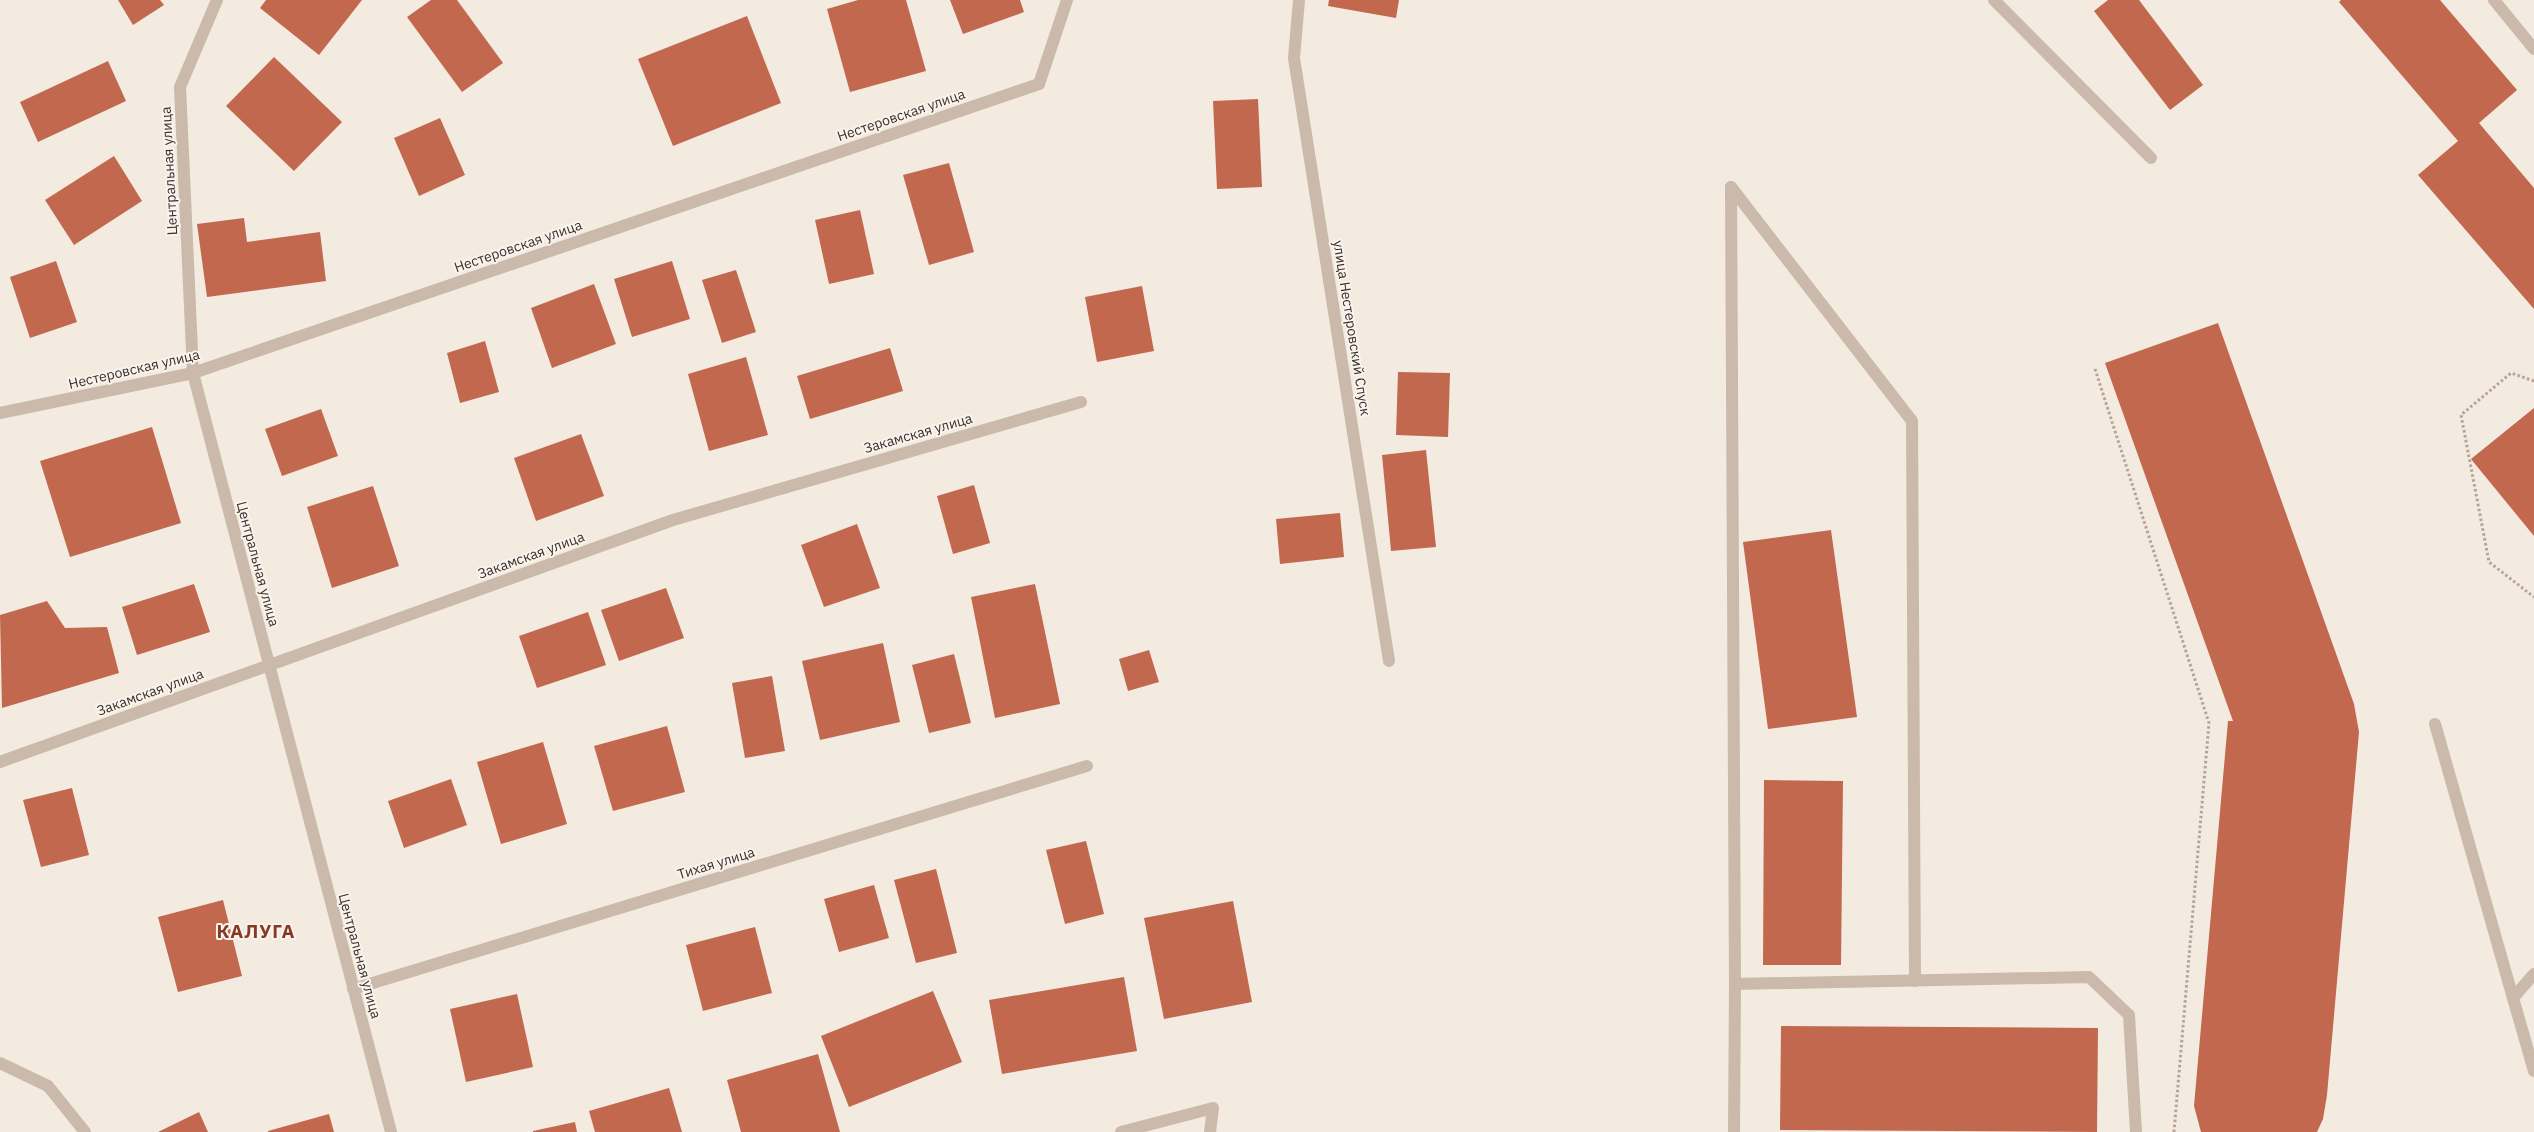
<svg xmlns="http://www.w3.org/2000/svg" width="2534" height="1132" font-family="'IBM Plex Sans',sans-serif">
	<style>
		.building { fill: #c2684f }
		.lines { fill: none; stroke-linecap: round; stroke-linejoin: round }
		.path { stroke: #b7a396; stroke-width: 3; stroke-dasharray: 2.5 2.5; stroke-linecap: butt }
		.service { stroke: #cbb9ac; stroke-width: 12 }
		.minor { stroke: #cbb9ac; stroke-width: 12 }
		.labels { text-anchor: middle; stroke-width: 4; stroke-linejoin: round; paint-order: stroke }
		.street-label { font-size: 14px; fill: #392f2b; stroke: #faf4ed }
		.district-label { font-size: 19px; font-weight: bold; letter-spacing: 1px; fill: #863a26; stroke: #faf4ed }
	</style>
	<rect width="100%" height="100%" fill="#f3eae0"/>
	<!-- building -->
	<g class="building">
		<path d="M118 0H160L164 5 133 25Z"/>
		<path d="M266 0H362L319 55 260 8Z"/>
		<path d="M431 0H457L503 63 462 92 407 17Z"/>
		<path d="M858 0H906L926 71 850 92 827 9Z"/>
		<path d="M950 0H1020L1024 12 963 34Z"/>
		<path d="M1329 0H1399L1396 18 1328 6Z"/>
		<path d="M2108 0H2139L2203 85 2170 110 2094 11Z"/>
		<path d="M2341 0H2440L2517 90 2479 123 2534 188V309L2418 175 2458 141 2339 2Z"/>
		<path d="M747 16 781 103 673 146 638 59Z"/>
		<path d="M274 57 342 122 294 171 226 106Z"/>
		<path d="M108 61 126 101 38 142 20 102Z"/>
		<path d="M1258 99 1262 187 1217 189 1213 101Z"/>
		<path d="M440 118 465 175 419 196 394 138Z"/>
		<path d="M114 156 142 201 74 245 45 200Z"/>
		<path d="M949 163 974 252 929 265 903 175Z"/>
		<path d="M860 210 874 274 829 284 815 220Z"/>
		<path d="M244 218 247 242 320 232 326 281 207 297 197 224Z"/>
		<path d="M56 261 77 322 30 338 10 277Z"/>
		<path d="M672 261 690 319 632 337 614 279Z"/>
		<path d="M736 270 756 332 722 343 702 280Z"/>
		<path d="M594 284 616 344 552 368 531 308Z"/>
		<path d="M1142 286 1154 351 1097 362 1085 297Z"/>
		<path d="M2218 323 2354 704 2359 732 2327 1095 2323 1119 2317 1132H2201L2194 1106 2228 721H2233L2105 363Z"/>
		<path d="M485 341 499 392 460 403 447 353Z"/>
		<path d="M890 348 903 391 810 419 797 376Z"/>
		<path d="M746 357 768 435 709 451 688 374Z"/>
		<path d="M1398 372 1450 373 1448 437 1396 435Z"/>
		<path d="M2534 408V536L2471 459Z"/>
		<path d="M321 409 338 456 282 476 265 429Z"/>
		<path d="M152 427 181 523 70 557 40 461Z"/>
		<path d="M581 434 604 496 536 521 514 458Z"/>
		<path d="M1426 450 1436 547 1391 551 1382 455Z"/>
		<path d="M974 485 990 543 953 554 937 496Z"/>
		<path d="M373 486 399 566 332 588 307 507Z"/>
		<path d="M1340 513 1344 557 1280 564 1276 519Z"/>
		<path d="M857 524 880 588 824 607 801 545Z"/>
		<path d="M1831 530 1857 717 1768 729 1743 542Z"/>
		<path d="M194 584 210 632 137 655 122 607Z"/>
		<path d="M1035 584 1060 704 995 718 971 597Z"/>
		<path d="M666 588 684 638 619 661 601 610Z"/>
		<path d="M47 601 65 628 107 627 119 673 2 708 0 615Z"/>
		<path d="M588 612 606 665 537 688 519 636Z"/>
		<path d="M883 643 900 722 820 740 802 661Z"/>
		<path d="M1149 650 1159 682 1128 691 1119 659Z"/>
		<path d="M954 654 971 723 929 733 912 665Z"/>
		<path d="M772 676 785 751 745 758 732 683Z"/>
		<path d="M667 726 685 792 613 811 594 746Z"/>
		<path d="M543 742 567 824 501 844 477 762Z"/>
		<path d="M451 779 467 825 404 848 388 801Z"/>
		<path d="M1764 780 1843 781 1841 965H1763Z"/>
		<path d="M72 788 89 855 41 867 23 800Z"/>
		<path d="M1086 841 1104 914 1065 924 1046 850Z"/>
		<path d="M936 869 957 953 916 963 894 880Z"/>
		<path d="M874 885 889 938 839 952 824 899Z"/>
		<path d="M223 900 242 976 178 992 158 917Z"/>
		<path d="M1233 901 1252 1002 1164 1019 1144 918Z"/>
		<path d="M755 927 772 993 703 1011 686 945Z"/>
		<path d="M1124 977 1137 1051 1002 1074 989 1000Z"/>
		<path d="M933 991 962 1062 849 1107 821 1036Z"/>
		<path d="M517 994 533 1067 466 1082 450 1009Z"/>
		<path d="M1781 1026 2098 1028 2097 1132 1780 1130Z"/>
		<path d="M818 1054 840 1132H741L727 1080Z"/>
		<path d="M669 1088 682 1132H595L589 1111Z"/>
		<path d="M199 1112 208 1132H158Z"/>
		<path d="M329 1114 334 1132H268V1131Z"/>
		<path d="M575 1122 577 1132H533V1131Z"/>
	</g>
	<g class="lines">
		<!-- path -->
		<g class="path">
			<path d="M2095 369 2209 723 2174 1132"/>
			<path d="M2534 381 2511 373 2461 415 2489 562 2534 597"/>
		</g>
		<!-- service -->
		<g class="service">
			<path d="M2494 0 2534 49"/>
			<path d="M1039 84 1067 0"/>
			<path d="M1731 187 1735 984 2089 977 2129 1015 2136 1132"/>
			<path d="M1731 187 1912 421 1915 981"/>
			<path d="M2435 724 2513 998"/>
			<path d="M2534 974 2513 998 2534 1071"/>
			<path d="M1734 1132 1735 984"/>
		</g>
		<!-- minor -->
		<g class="minor">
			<path d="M217 0 180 87 193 373 391 1132"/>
			<path d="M1299 0 1294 58 1389 661"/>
			<path d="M1994 0 2151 158"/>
			<path d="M0 413 193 373 1039 84"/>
			<path d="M0 762 673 520 1081 402"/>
			<path d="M353 989 1087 766"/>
			<path d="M0 1063 48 1086 85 1132"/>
			<path d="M1121 1132 1213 1108 1210 1132"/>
		</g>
	</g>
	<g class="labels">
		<!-- street labels -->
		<g class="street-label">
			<text transform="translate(901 115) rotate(-19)" y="5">Нестеровская улица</text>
			<text transform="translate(169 171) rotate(-93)" y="5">Центральная улица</text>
			<text transform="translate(518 246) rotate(-19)" y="5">Нестеровская улица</text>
			<text transform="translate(1352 328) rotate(81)" y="5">улица Нестеровский Спуск</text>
			<text transform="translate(134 369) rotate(-13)" y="5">Нестеровская улица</text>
			<text transform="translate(918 433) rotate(-16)" y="5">Закамская улица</text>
			<text transform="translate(531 555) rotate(-20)" y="5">Закамская улица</text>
			<text transform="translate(258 564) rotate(75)" y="5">Центральная улица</text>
			<text transform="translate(150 692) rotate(-20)" y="5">Закамская улица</text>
			<text transform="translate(716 863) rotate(-17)" y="5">Тихая улица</text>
			<text transform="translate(360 956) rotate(75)" y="5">Центральная улица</text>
		</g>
		<!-- district labels -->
		<g class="district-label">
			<text x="256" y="938">КАЛУГА</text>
		</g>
	</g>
</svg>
